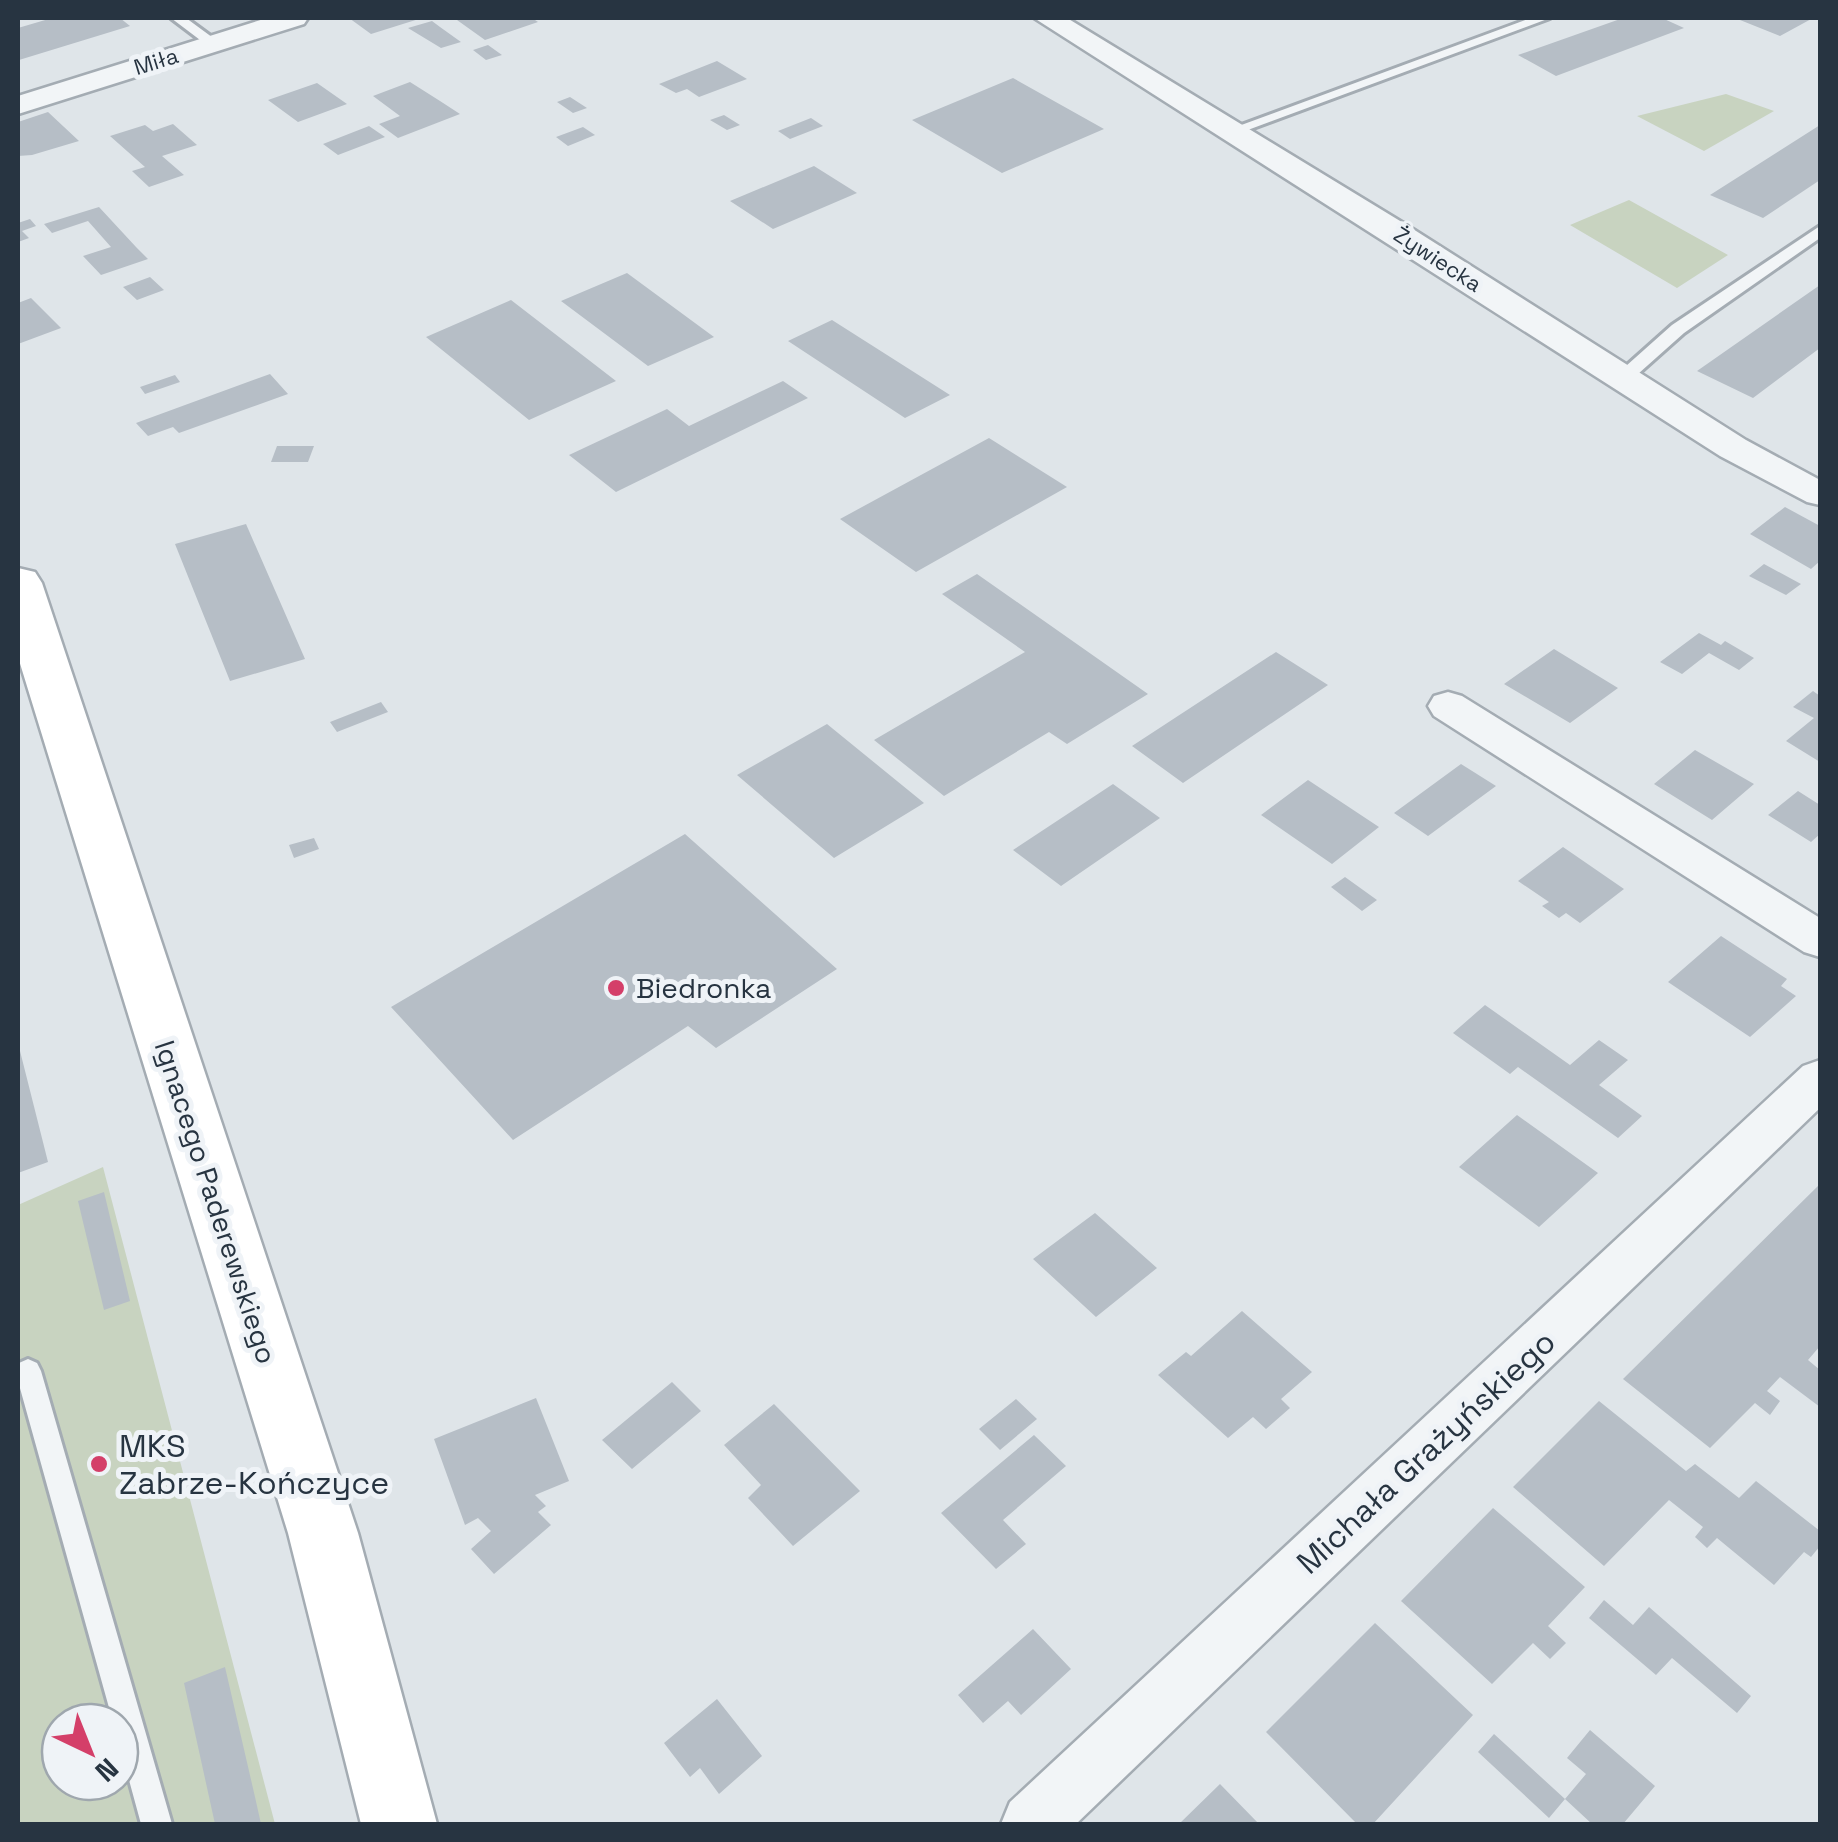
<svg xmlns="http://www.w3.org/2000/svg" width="1838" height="1842" font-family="'Space Grotesk',sans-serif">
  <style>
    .green { fill: #c8d3c0; fill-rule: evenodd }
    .building { fill: #b6bec6 }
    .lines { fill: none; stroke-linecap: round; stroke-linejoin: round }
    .lane-casing { stroke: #a4acb3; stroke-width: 6 }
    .street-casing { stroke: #a4acb3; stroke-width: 5 }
    .secondary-casing { stroke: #a4acb3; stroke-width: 5 }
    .lane { fill: #f2f5f7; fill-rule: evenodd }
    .street { fill: #f2f5f7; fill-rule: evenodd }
    .secondary { fill: #fff; fill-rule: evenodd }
    .poi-dot { fill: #d43f69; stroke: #eff3f7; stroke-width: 4 }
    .labels { text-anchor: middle; stroke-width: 10; stroke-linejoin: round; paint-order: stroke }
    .far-street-label { font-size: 22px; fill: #273441; stroke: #eff3f7 }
    .poi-label { font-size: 28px; fill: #273441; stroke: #eff3f7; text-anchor: start }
    .street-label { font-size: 28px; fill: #273441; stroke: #eff3f7 }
    .near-poi-label { font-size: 32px; fill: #273441; stroke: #eff3f7; text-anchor: start }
    .near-street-label { font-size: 32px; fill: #273441; stroke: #eff3f7 }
  </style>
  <rect width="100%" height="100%" fill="#dfe5e9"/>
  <!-- green -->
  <path class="green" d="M1726,94L1774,111L1704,151L1637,116Z
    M1629,200L1728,255L1677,288L1570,225Z
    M103,1167L275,1824H18V1205ZM60,1722H120V1782H60Z"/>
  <!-- building -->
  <path class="building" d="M52,18H120L130,26L19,60L18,28Z
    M349,18H422L371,34Z
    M464,18H532L538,22L485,40L457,20Z
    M1623,18H1662L1684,28L1556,76L1518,55Z
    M1735,18H1813L1780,36Z
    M432,21L440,27L461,42L441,48L408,28Z
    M488,45L502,55L486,60L473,50Z
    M717,61L747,79L699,97L687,89L676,93L659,84Z
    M1013,78L1104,129L1002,173L912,120Z
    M410,82L440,101L460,114L398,138L379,124L400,116L373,96Z
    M317,83L347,104L298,122L268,100Z
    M570,97L587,108L573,113L557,102Z
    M48,112L79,141L32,155L18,156V122Z
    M724,115L740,125L727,130L710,120Z
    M811,118L823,126L790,139L778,131Z
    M173,124L197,145L162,156L184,175L149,187L132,171L145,167L110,136L145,125L153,131Z
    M1820,125V180L1763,218L1710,195Z
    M369,126L385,137L338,155L323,144Z
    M583,127L595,135L568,146L556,137Z
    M814,166L857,193L773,229L730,201Z
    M99,207L136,247L148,259L101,275L83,256L111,247L88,221L52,233L44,224Z
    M30,219L36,226L22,231L29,238L18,242V223Z
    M627,273L714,337L648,366L561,301Z
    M150,277L164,290L137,300L123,287Z
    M1820,285V348L1753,398L1697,371Z
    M31,298L61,328L18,344V303Z
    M511,300L616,381L529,420L426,337Z
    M832,320L950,395L905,418L788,341Z
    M270,374L288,394L179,433L173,427L148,436L136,423Z
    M175,375L180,382L145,394L140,387Z
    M783,381L808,398L616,492L569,455L667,409L689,426Z
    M989,438L1067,487L916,572L840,519Z
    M277,446H314L308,462H271Z
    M1785,507L1820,526V561L1811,569L1750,534Z
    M246,524L305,659L230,681L175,544Z
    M1764,564L1801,584L1786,595L1749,576Z
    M977,574L1148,694L1067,744L1049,732L944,796L874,740L1025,652L942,594Z
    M1699,633L1721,645L1725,641L1754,658L1739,670L1709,653L1682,674L1660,662Z
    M1554,649L1618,688L1570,723L1504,684Z
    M1276,652L1328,685L1183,783L1132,746Z
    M1813,691L1820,696V762L1786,741L1814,718L1793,707Z
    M381,702L388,712L337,732L330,722Z
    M827,724L924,803L834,858L737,775Z
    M1695,750L1754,784L1712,820L1654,784Z
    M1461,764L1496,786L1428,836L1394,813Z
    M1308,780L1379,827L1332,864L1261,815Z
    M1113,784L1160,818L1061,886L1013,850Z
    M1798,791L1820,805V834L1811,842L1768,815Z
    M685,834L837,969L716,1048L688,1026L513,1140L391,1007Z
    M314,838L319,849L294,858L289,845Z
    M1563,847L1624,889L1580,923L1566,913L1559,918L1542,906L1549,902L1518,881Z
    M1345,877L1377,900L1362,911L1331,887Z
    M1721,936L1787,979L1781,986L1796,996L1750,1037L1668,982Z
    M1485,1005L1570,1065L1599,1040L1628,1060L1599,1085L1642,1116L1618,1138L1518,1067L1510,1074L1453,1033Z
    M19,1047L48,1162L18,1173V1048Z
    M1517,1115L1598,1173L1539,1227L1459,1167Z
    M1820,1184V1346L1808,1360L1820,1370V1407L1780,1377L1767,1391L1780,1401L1770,1415L1755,1403L1710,1448L1623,1379Z
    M104,1192L130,1301L104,1310L78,1201Z
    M1095,1213L1157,1268L1096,1317L1033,1259Z
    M1242,1311L1312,1372L1281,1399L1290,1408L1266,1429L1253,1417L1228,1438L1158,1375L1186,1352L1191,1356Z
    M672,1382L701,1411L632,1469L602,1440Z
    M536,1398L569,1481L535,1495L546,1506L538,1512L551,1525L494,1574L471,1549L491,1531L478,1518L465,1525L434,1439Z
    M1016,1399L1037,1419L1000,1450L979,1429Z
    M1599,1401L1686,1471L1695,1464L1739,1498L1756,1481L1820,1531V1546L1811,1557L1804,1552L1774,1585L1717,1538L1707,1548L1695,1537L1703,1527L1669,1500L1604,1566L1513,1487Z
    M774,1404L860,1491L793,1546L748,1498L761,1485L724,1445Z
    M1034,1435L1066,1466L1003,1520L1026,1544L996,1569L941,1513Z
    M1493,1508L1585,1587L1548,1626L1566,1643L1550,1659L1533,1643L1492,1684L1401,1601Z
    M1604,1600L1633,1625L1649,1607L1751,1696L1737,1713L1672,1658L1656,1675L1589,1618Z
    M1375,1623L1473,1715L1373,1824H1357L1266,1732Z
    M1033,1629L1071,1669L1021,1715L1008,1701L983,1723L958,1695Z
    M225,1667L255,1797L261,1824H215L184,1683Z
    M717,1699L762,1756L719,1794L700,1768L690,1777L664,1743Z
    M1590,1730L1655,1786L1623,1824H1592L1565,1799L1549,1818L1478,1752L1494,1734L1565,1799L1586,1774L1567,1758Z
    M1220,1784L1259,1824H1179Z"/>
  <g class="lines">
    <defs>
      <path id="lane" d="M171,18H186L220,43L208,46Z
        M1531,18H1550L1237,134L1225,131Z
        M1820,226V238L1684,333L1629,382H1617V374L1672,325Z
        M28,1359L37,1363L41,1371L172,1824H141L120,1747V1722H113L18,1381L19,1363Z"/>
      <path id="street" d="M267,18H308L304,24L18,114V96Z
        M1034,18H1067L1405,224L1746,440L1820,480V505L1807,502L1720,456Z
        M1448,692L1462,696L1820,918V957L1804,952L1434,716L1428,706L1434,696Z
        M1820,1060V1108L1076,1824H1001L1010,1802L1803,1066Z"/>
      <path id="secondary" d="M18,568L35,572L42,583L358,1533L437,1824H361L288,1533L18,657Z"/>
    </defs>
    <!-- lane casing -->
    <use href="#lane" class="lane-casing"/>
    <!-- street casing -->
    <use href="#street" class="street-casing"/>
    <!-- secondary casing -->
    <use href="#secondary" class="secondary-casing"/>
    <!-- lane -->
    <use href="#lane" class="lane"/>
    <!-- street -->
    <use href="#street" class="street"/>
    <!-- secondary -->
    <use href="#secondary" class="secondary"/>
  </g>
  <!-- markers -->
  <g class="poi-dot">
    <circle cx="616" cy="988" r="10"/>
    <circle cx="99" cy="1464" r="10"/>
  </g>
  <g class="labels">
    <!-- far-street labels -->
    <g class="far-street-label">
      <text transform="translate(156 61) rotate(-17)" y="8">Miła</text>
      <text transform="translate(1438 259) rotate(33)" y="8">Żywiecka</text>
    </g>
    <!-- poi labels -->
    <g class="poi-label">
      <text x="636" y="998">Biedronka</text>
    </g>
    <!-- street labels -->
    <g class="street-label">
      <text transform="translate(216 1202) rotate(72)" y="10">Ignacego Paderewskiego</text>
    </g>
    <!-- near-poi labels -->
    <g class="near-poi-label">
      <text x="119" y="1457">MKS<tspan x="119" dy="37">Zabrze-Kończyce</tspan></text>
    </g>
    <!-- near-street labels -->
    <g class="near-street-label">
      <text transform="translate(1426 1452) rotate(-43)" y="11">Michała Grażyńskiego</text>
    </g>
  </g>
  <!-- border -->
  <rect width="1838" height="1842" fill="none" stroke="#273441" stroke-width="40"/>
  <!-- north arrow -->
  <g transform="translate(90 1752) rotate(137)"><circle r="48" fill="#eff3f7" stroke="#9fa7ae" stroke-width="2.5"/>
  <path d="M0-8L18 38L0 25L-18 38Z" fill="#d43f69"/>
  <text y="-15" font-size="28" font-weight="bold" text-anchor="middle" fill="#273441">N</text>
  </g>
</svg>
